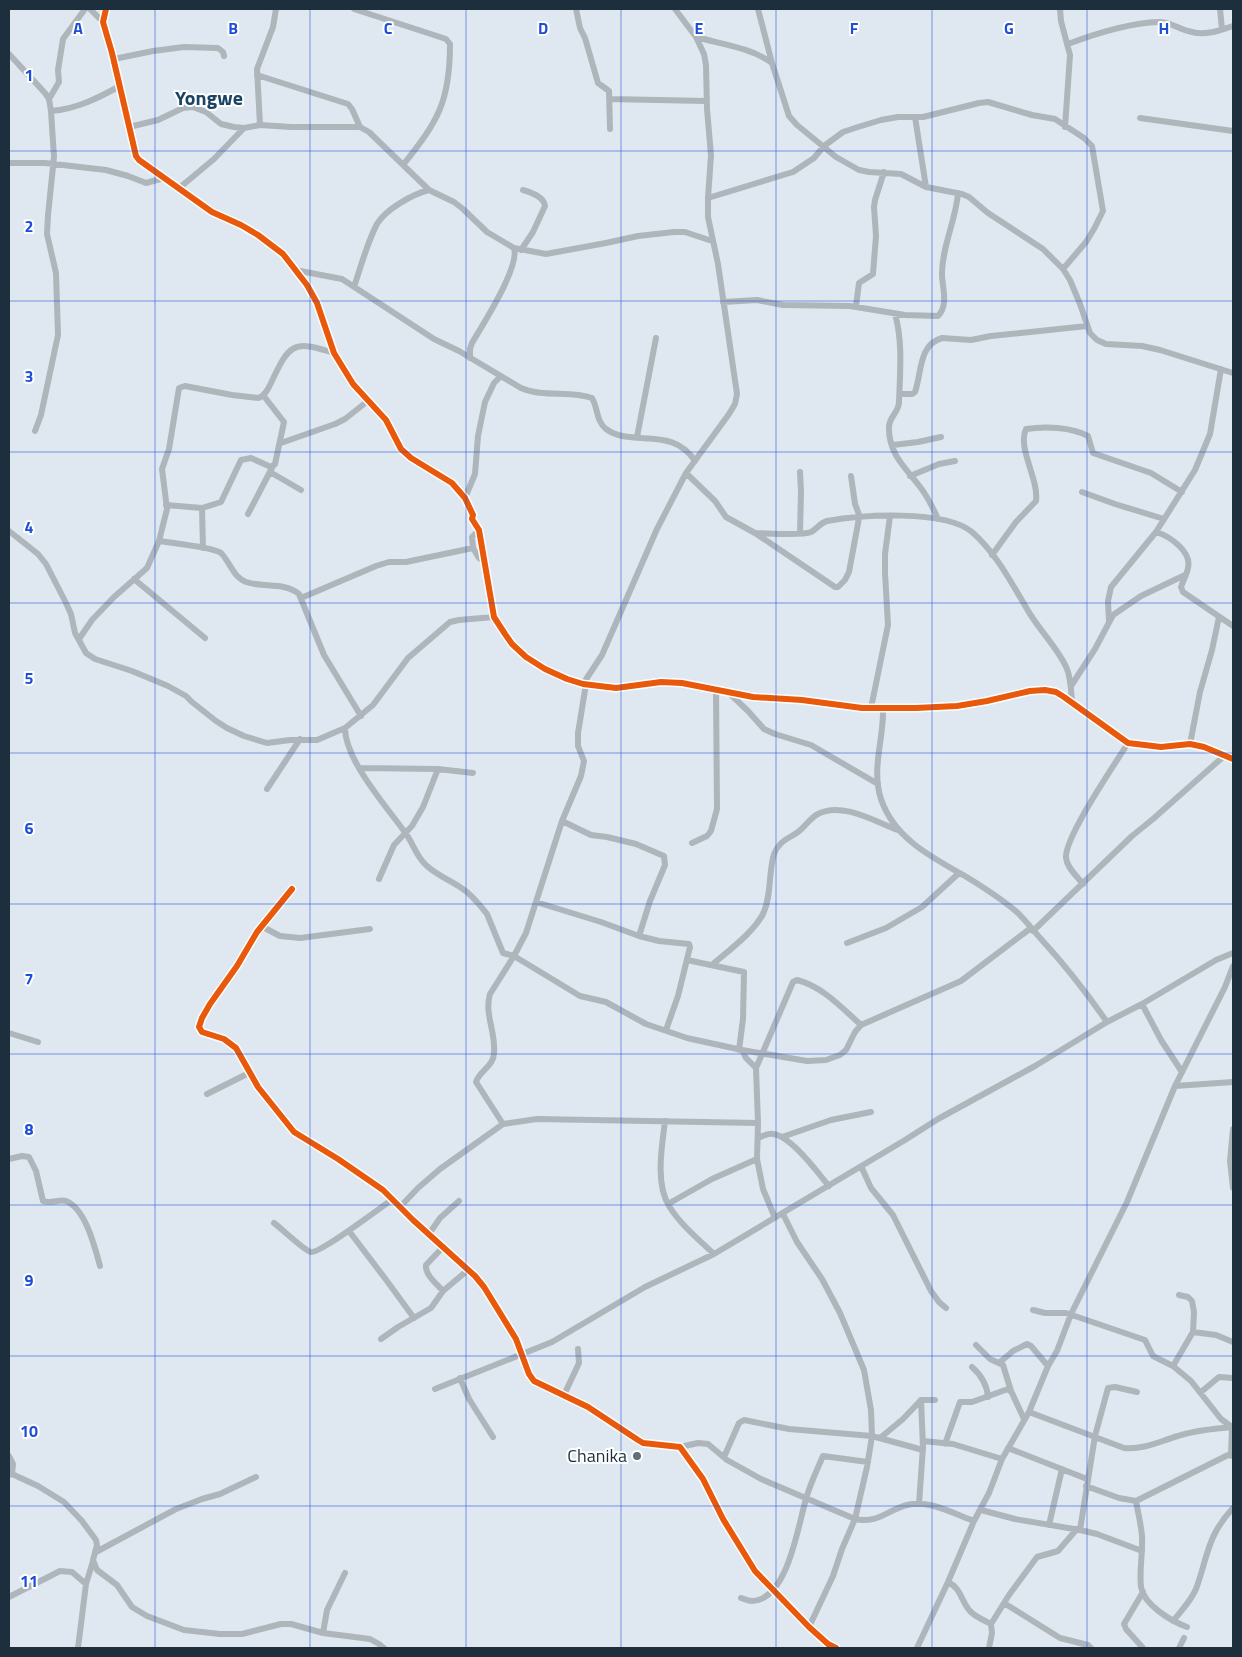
<svg xmlns="http://www.w3.org/2000/svg" width="1242" height="1657" font-family="'Titillium Web',sans-serif">
  <style>
    .lines { fill: none; stroke-linecap: round; stroke-linejoin: round }
    .minor { stroke: #aeb5bb; stroke-width: 6 }
    .cycleway-casing { stroke: #fff; stroke-width: 9 }
    .cycleway { stroke: #e8590c; stroke-width: 6 }
    .grid { fill: none; stroke: #1d4ed8; stroke-width: 1; stroke-opacity: 0.55 }
    .poi-dot { fill: #616f7c; stroke: #fff; stroke-width: 2 }
    .labels { text-anchor: middle; stroke-width: 4; stroke-linejoin: round; paint-order: stroke }
    .poi-label { font-size: 18px; fill: #1d2e3d; stroke: #fff; text-anchor: end }
    .quarter-label { font-size: 20px; font-weight: bold; fill: #1b4363; stroke: #fff }
    .grid-label { font-size: 16px; text-anchor: middle; font-weight: bold; fill: #1d4ed8; stroke: #fff; stroke-width: 4; stroke-linejoin: round; paint-order: stroke }
  </style>
  <rect width="100%" height="100%" fill="#dfe8f0"/>
  <g class="lines">
    <!-- minor -->
    <path class="minor" d="M90,9L103,22
      M106,9L103,22L112,53L136,156L139,160L212,212L241,225L258,235L283,254L307,285L317,303L334,353L353,384L386,420L401,449L411,458L452,483L465,498L473,515L472,519L479,530L494,617L505,634L512,644L526,657L545,669L567,679L583,684L616,688L661,682L682,683L753,697L802,700L862,708H916L957,706L987,701L1030,691L1045,690L1056,692L1064,697L1128,743L1161,747L1190,744L1204,747L1233,759
      M354,9L440,37L446,39L450,44C450,102 438,121 403,165
      M576,9L580,28L585,38L598,83L609,91L610,129
      M758,9L772,63
      M1060,9L1061,21L1070,55L1065,127
      M1220,9L1222,29
      M696,37C721,44 752,48 772,63L789,116L797,125L836,157L859,170L869,172L901,174L926,187L962,194L969,197L988,213L1043,249L1063,269L1070,280L1080,304L1090,333L1097,340L1106,344L1142,346L1160,350L1233,373
      M1068,44C1097,33 1128,23 1159,22C1171,22 1180,30 1192,32C1206,36 1220,30 1233,26
      M9,54L45,93L49,99L51,111L54,157L48,215L47,234L56,273L58,335L41,415L35,431
      M114,59L153,51L184,47L218,48L223,52L224,56
      M257,75L348,104L352,109L360,127
      M49,99L59,82L58,70L63,39L85,9
      M609,99L706,101
      M51,111C77,109 98,98 120,86
      M915,117L926,187
      M1140,118L1233,131
      M260,125L257,69L273,27L276,9
      M129,127L158,120L183,108L193,107L206,112L221,124L234,127L244,128
      M9,163H45L106,170L128,176L146,183L164,178
      M178,189L214,159L244,128L260,125L291,127H360L369,132L429,190L454,202L463,209L487,232L514,248C520,267 483,324 472,343L470,349V358
      M708,198L793,172L814,158L824,146L843,132L858,127L881,120L898,117H923L979,103L988,102L1032,115L1055,119L1084,138L1092,146L1103,211L1094,229L1086,242L1063,269
      M514,248L546,254L606,243L638,236L674,232H685L712,241
      M521,250L533,232L545,206C544,197 531,192 523,190
      M295,270L342,279L434,339L459,351L521,388C544,398 570,390 592,398C598,408 596,421 606,429C632,448 672,425 695,461
      M354,287C361,266 367,243 377,224C386,209 413,194 429,190
      M723,302L757,300L783,305L850,306L905,315L938,316C949,305 942,287 942,274C942,246 956,220 958,193
      M856,306L859,283L873,274L876,236L874,207L875,200L884,172
      M895,314C903,342 900,373 899,402C899,412 889,417 889,427C888,457 911,472 925,494C930,502 934,510 938,519
      M900,394H912L915,392C922,373 918,345 942,338L971,340L991,336L1087,326
      M637,437L656,338
      M281,443L335,424L345,419L369,400
      M893,445L918,442L941,437
      M270,472L301,490
      M800,472L801,492L800,533
      M686,473L715,501L726,517L755,533L835,587H838L845,580L849,572L859,518
      M851,476L855,504L860,517
      M910,476L939,464L955,461
      M1082,492L1115,504L1164,519
      M465,498L475,474L478,436L485,402L494,383L501,376
      M166,505L202,508
      M248,514L273,466
      M9,531L38,554L46,564L65,601L71,614L75,633L86,653L95,659L132,671L168,686L186,696L192,702L216,721L227,728L244,736L267,743L290,740H317L345,728L373,705L408,658L450,622L459,620L494,617
      M1156,532C1169,536 1192,551 1188,568C1187,574 1183,581 1181,587L1183,592L1233,626
      M755,533C766,533 802,536 811,532C817,529 820,523 827,521C861,515 944,509 972,532C996,553 1011,582 1027,609C1038,629 1059,649 1067,669C1071,679 1071,691 1072,702
      M159,541C172,543 213,547 221,553C230,562 233,577 246,582C263,588 285,582 299,594L324,655L361,716
      M203,548L202,508L221,502L241,460L251,458L271,467L275,464L284,422L263,395
      M473,548L472,537L479,530
      M992,555L1016,522L1036,501C1039,479 1017,448 1026,429C1045,426 1071,427 1088,436L1093,453L1151,473L1182,492
      M134,579L205,638
      M301,598L376,566L389,562H406L473,548L479,558L485,561
      M1109,621L1108,601L1111,587L1156,532L1195,470L1210,434L1221,369
      M79,639L92,620L114,597L147,568L159,541L167,509L162,469L169,449L179,388L185,386L232,395L259,398C266,394 268,389 271,383C289,345 292,339 334,353
      M583,684L602,655L657,529L686,473L729,414L735,404L737,394L718,264L708,217V198L711,155L707,109L706,65L704,54L696,37L675,9
      M1071,686L1095,649L1113,615L1141,596L1185,575
      M728,692L748,711L764,729L775,734L811,745L878,784
      M871,708L888,625L885,573V554L890,516
      M883,709C884,739 871,768 881,799C894,838 931,857 965,876C983,887 1002,899 1018,913C1026,921 1033,930 1041,939C1065,965 1086,992 1107,1022
      M345,728C345,760 386,806 404,831C413,842 416,857 427,866C437,875 449,880 460,887C470,893 480,905 487,914L503,953L514,956L580,996L606,1002L646,1024L687,1038L742,1050L807,1061L826,1060L840,1055L846,1050L855,1032L861,1025L961,981L1031,928
      M1190,744L1200,692L1212,650L1219,617
      M360,768L438,769L473,773
      M267,789L300,739
      M562,821L591,835L607,837L636,844L664,856L665,865L650,901L639,936
      M692,843L707,836L711,831L717,809L716,689
      M379,879L394,845L412,826L423,807L438,769
      M1083,884C1077,876 1067,868 1066,858C1064,838 1115,764 1128,743
      M292,889L257,932L237,966L210,1004L202,1018L199,1027L202,1032L224,1039L236,1048L258,1087L294,1132L338,1159L383,1190L413,1220L475,1276L484,1287L516,1339L529,1374L534,1381L588,1407L638,1440L643,1443L680,1447L703,1479L723,1519L755,1571L809,1627L828,1644L836,1648
      M536,902L601,922L639,936L659,941L689,944L690,947L678,996L666,1030
      M261,926L280,936L300,938L370,929
      M1033,931L1132,836L1153,819L1224,756
      M847,943L886,928L922,907L959,873
      M687,960L744,972L743,1019L739,1050
      M712,965C728,951 753,933 763,914C772,895 768,874 774,854C779,841 788,839 798,832C805,827 810,818 818,814C841,801 876,822 898,830
      M1142,1004L1161,1040L1182,1072
      M9,1033L38,1042
      M742,1050L746,1058L756,1068
      M1175,1086L1233,1082
      M207,1094L249,1073
      M665,1121C662,1146 655,1183 669,1206C680,1224 698,1239 714,1254
      M503,1124L476,1082C479,1071 494,1066 494,1053C496,1032 484,1014 490,994L514,956L526,933L562,821L581,776L584,761L578,746V733L586,684
      M1233,1129L1230,1161L1233,1188
      M782,1137L831,1120L871,1112
      M758,1138C763,1136 768,1133 773,1134C791,1136 817,1172 829,1186
      M9,1159L22,1156L29,1157L36,1171L43,1201C51,1204 59,1199 66,1201C86,1209 95,1248 100,1266
      M861,1166L871,1188L893,1215L931,1291L939,1302L946,1308
      M668,1204L712,1179L757,1159
      M400,1207L418,1188L440,1169L503,1124L537,1119L758,1123
      M783,1214L797,1242L822,1279L840,1313L864,1370L871,1410L872,1436L867,1467L855,1519L842,1549L833,1576L809,1627
      M775,1218L763,1189L757,1159L758,1123L756,1068L793,982L797,980C822,986 842,1008 861,1025
      M274,1223C281,1228 305,1251 311,1252C321,1253 381,1207 393,1199
      M349,1231L387,1281L414,1318
      M429,1234L440,1218L459,1201
      M443,1247L426,1265C425,1275 436,1283 443,1291
      M1033,1310L1045,1313H1066L1145,1340L1153,1356L1173,1366L1191,1381L1221,1419L1232,1427L1231,1455
      M1193,1332L1216,1335L1233,1342
      M381,1339L398,1327L431,1308L443,1291L468,1270
      M976,1345L990,1359L1003,1365L1011,1391
      M999,1363L1013,1351L1027,1344L1031,1346L1048,1366
      M1173,1366L1193,1332L1194,1312L1192,1301L1188,1297L1179,1295
      M972,1367C981,1375 987,1384 988,1397
      M460,1378L469,1399L493,1437
      M435,1389L552,1342L645,1287L714,1254L905,1140L938,1119L1035,1066L1107,1022L1142,1004L1216,960L1233,953
      M1201,1392L1219,1377L1233,1378
      M564,1395L579,1363L578,1349
      M1029,1412L1124,1448C1144,1450 1160,1441 1178,1436C1195,1430 1214,1429 1232,1427
      M880,1438L903,1419L921,1400H935
      M923,1441L953,1444L1002,1459
      M945,1444L960,1402H972L1008,1389L1012,1393L1024,1419
      M680,1447L698,1443L708,1444L727,1460L761,1479L855,1519C878,1524 887,1510 907,1505C929,1499 954,1514 974,1521
      M1008,1448L1087,1479
      M9,1456L13,1464L12,1474
      M724,1457L739,1423L744,1420L789,1429L872,1436L923,1450
      M9,1475L12,1474L38,1486L64,1502L82,1521L96,1540L97,1545L93,1560L97,1570L117,1585L132,1607L147,1616L184,1630L220,1634H242L281,1624H291L323,1633L370,1639L379,1644L384,1648
      M1086,1486L1119,1498L1136,1501L1228,1455L1233,1456
      M1136,1501C1138,1513 1141,1524 1142,1536C1143,1553 1139,1570 1141,1587C1144,1605 1171,1621 1187,1627
      M919,1504L923,1447L921,1400
      M981,1510L1015,1519L1080,1530L1097,1534L1142,1551
      M1049,1525L1062,1469
      M1080,1530L1095,1436L1108,1388L1115,1387L1137,1392
      M96,1552L176,1509L202,1499L220,1494L256,1477
      M948,1582C961,1588 961,1601 970,1611C975,1617 984,1620 991,1624L992,1633L989,1648
      M1143,1592L1124,1624L1126,1629L1143,1648
      M9,1597L60,1571L72,1572L86,1584
      M741,1598C744,1599 749,1601 752,1601C788,1600 798,1525 806,1499C810,1484 817,1470 823,1456L868,1462
      M1004,1603L1060,1638L1088,1645L1091,1648
      M1173,1621C1181,1611 1191,1601 1196,1589C1208,1556 1207,1536 1233,1508
      M991,1624L1009,1595L1037,1557L1058,1551L1077,1529
      M323,1633L327,1610L345,1573
      M78,1648L86,1584L93,1561
      M917,1648L948,1582L974,1521L989,1493L1002,1459L1029,1412L1048,1366L1057,1351L1071,1314L1127,1202L1175,1086L1225,987L1233,966
      M1179,1648L1184,1638"/>
    <defs>
      <path id="cycleway" d="M106,9L103,22L112,53L136,156L139,160L212,212L241,225L258,235L283,254L307,285L317,303L334,353L353,384L386,420L401,449L411,458L452,483L465,498L473,515L472,519L479,530L494,617L505,634L512,644L526,657L545,669L567,679L583,684L616,688L661,682L682,683L753,697L802,700L862,708H916L957,706L987,701L1030,691L1045,690L1056,692L1064,697L1128,743L1161,747L1190,744L1204,747L1233,759
        M292,889L257,932L237,966L210,1004L202,1018L199,1027L202,1032L224,1039L236,1048L258,1087L294,1132L338,1159L383,1190L413,1220L475,1276L484,1287L516,1339L529,1374L534,1381L588,1407L638,1440L643,1443L680,1447L703,1479L723,1519L755,1571L809,1627L828,1644L836,1648"/>
    </defs>
    <!-- cycleway casing -->
    <use href="#cycleway" class="cycleway-casing"/>
    <!-- cycleway -->
    <use href="#cycleway" class="cycleway"/>
  </g>
  <!-- grid -->
  <path class="grid" d="M155,9V1648M310,9V1648M466,9V1648M621,9V1648M776,9V1648M932,9V1648M1087,9V1648M9,151H1233M9,301H1233M9,452H1233M9,603H1233M9,753H1233M9,904H1233M9,1054H1233M9,1205H1233M9,1356H1233M9,1506H1233"/>
  <!-- markers -->
  <circle class="poi-dot" cx="637" cy="1456" r="5"/>
  <g class="labels">
    <!-- poi labels -->
    <g class="poi-label">
      <text x="627" y="1462">Chanika</text>
    </g>
    <!-- quarter labels -->
    <g class="quarter-label">
      <text x="209" y="105">Yongwe</text>
    </g>
  </g>
  <g class="grid-label">
    <text x="78" y="34">A</text>
    <text x="233" y="34">B</text>
    <text x="388" y="34">C</text>
    <text x="543" y="34">D</text>
    <text x="699" y="34">E</text>
    <text x="854" y="34">F</text>
    <text x="1009" y="34">G</text>
    <text x="1164" y="34">H</text>
    <text x="29" y="81">1</text>
    <text x="29" y="232">2</text>
    <text x="29" y="382">3</text>
    <text x="29" y="533">4</text>
    <text x="29" y="684">5</text>
    <text x="29" y="834">6</text>
    <text x="29" y="985">7</text>
    <text x="29" y="1135">8</text>
    <text x="29" y="1286">9</text>
    <text x="29" y="1437">10</text>
    <text x="29" y="1587">11</text>
  </g>
  <!-- border -->
  <rect width="1242" height="1657" fill="none" stroke="#1d2e3d" stroke-width="20"/>
</svg>
